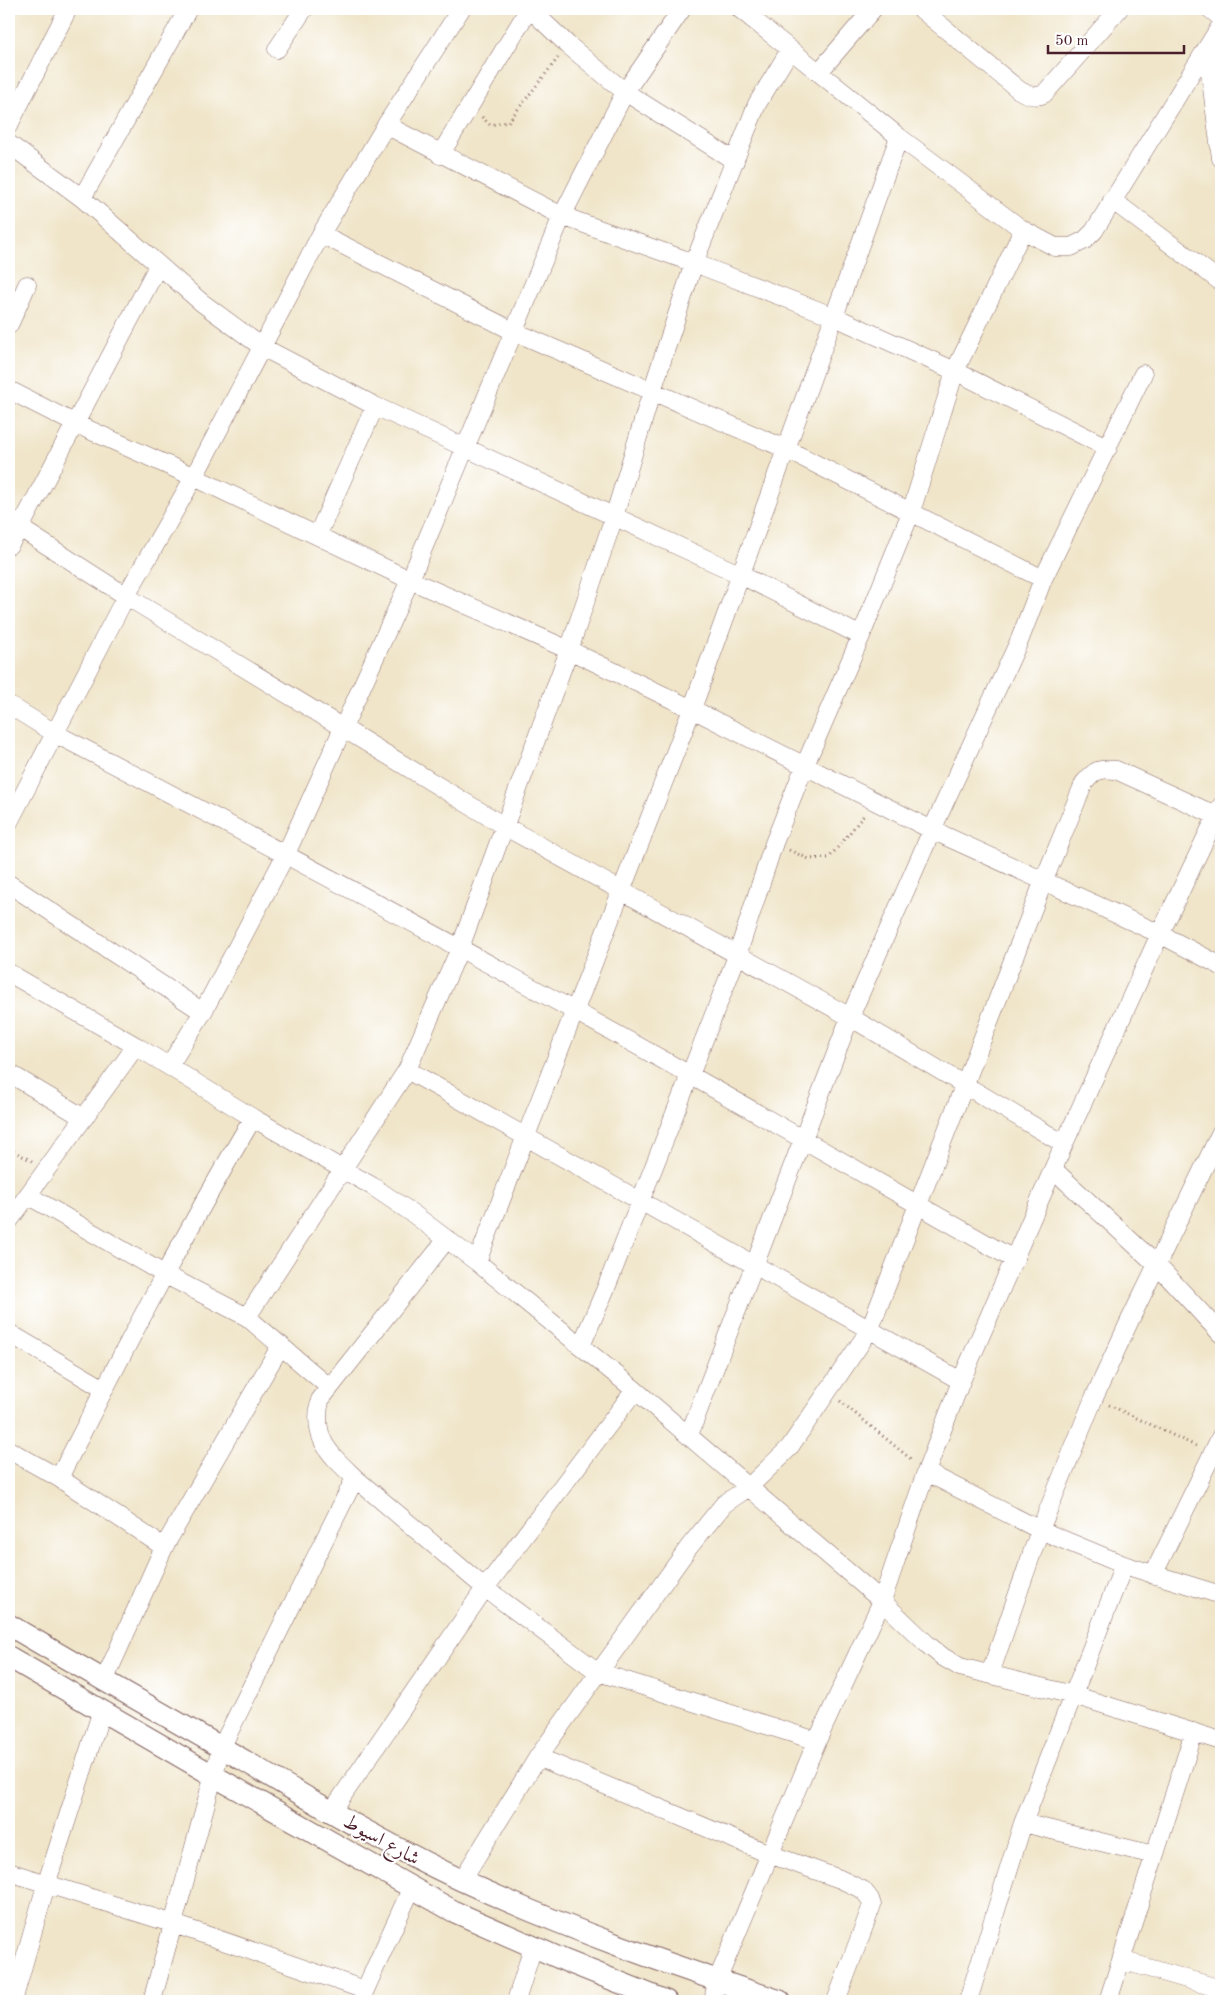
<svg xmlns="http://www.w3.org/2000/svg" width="1230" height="2010" font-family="'Old Standard TT',Amiri,serif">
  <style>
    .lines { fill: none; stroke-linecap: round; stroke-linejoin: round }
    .minor-casing { stroke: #846462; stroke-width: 19 }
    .tertiary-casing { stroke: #846462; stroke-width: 23 }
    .path { stroke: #846462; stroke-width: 3; stroke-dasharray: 1 4; stroke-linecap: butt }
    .minor { stroke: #fff; stroke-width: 18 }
    .tertiary { stroke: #fff; stroke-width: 21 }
    .labels { text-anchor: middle; stroke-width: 4; stroke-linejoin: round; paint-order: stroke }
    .street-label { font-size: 20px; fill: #4a1f2b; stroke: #fff }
  </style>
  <rect width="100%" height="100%" fill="#fff"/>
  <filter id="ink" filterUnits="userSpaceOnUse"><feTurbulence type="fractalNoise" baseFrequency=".02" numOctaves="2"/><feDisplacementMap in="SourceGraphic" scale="10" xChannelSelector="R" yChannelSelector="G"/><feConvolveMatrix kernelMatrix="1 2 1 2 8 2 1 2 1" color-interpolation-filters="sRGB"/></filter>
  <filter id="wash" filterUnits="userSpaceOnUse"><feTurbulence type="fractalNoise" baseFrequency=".0096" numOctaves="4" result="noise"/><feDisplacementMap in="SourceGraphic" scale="20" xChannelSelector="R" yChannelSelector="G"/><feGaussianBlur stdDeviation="1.12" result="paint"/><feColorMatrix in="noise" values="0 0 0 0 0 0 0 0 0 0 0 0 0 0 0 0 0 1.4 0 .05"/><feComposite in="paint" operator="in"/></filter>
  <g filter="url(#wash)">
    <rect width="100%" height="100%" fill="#f0e5c9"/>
  </g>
  <g filter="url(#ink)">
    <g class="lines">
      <defs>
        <path id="minor" d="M461,9L386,125L321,234L513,331L786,449L1043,579
          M530,9L568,45L625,92L735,161
          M740,9L899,137L1023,230L1055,247H1071L1085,240L1094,231L1221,25
          M921,9L1019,90C1027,95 1035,98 1044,94L1119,9
          M1210,9L1221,18
          M277,49L304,9
          M1207,49L1221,158
          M819,72L873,9
          M9,125L68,9
          M386,125L562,216L694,263L835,317L955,371L1108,448
          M9,144L82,198L201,302L262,347L375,406L741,575L861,636
          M440,155L529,9
          M82,198L188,9
          M1112,200L1221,282
          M9,325L27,285
          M9,390L74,423L194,477L410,580L569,650L692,709L932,830L1160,934L1221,966
          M9,518L20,528L126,596L504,826L850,1017L1064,1144
          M318,534L375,406
          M9,545L20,528L158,266
          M9,705L56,734C269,845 481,958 690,1075C798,1137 906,1199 1015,1260
          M9,822L126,596L194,477L321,234
          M9,884L203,1012L286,854L410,580L562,216L625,92L682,9
          M9,973L136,1046L253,1118L372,1186L412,1213L477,1262L635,1390L882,1601L926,1472L961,1381L1064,1144L1160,934L1221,806
          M169,1066L203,1012
          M407,1070L961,1381
          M9,1073L84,1118
          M1054,1170L1157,1265L1221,1334
          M29,1196L164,1274L247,1317L329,1387
          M9,1221L136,1046
          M477,1262L692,709L899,137
          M247,1317L407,1070L460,948L569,650L614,517L652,391L694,263L757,104L790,50
          M9,1333L104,1389
          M581,1346L606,1288L737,956L774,843L805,765L861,636L911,512L955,371L1023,230
          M689,1435L850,1017L932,830L1020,639L1043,579L1143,374
          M9,1450L59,1478L164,1547
          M926,1472L1040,1530L1124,1565L1221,1595
          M59,1478C121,1356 183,1235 253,1118
          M355,1478L485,1588L598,1672L817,1741
          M1153,1575L1221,1436
          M990,1674L1040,1530L1094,1398L1130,1320L1221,1132
          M104,1681L164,1547L281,1345
          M538,1757L769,1854L840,1879L863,1890L870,1899L872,1905L836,2001
          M332,1811L485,1588L635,1390
          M1023,1823L1154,1855
          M9,1872L174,1924L365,1990
          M462,1880L538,1757L689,1547L724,1504L749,1487L789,1448L869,1331L1044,880L1084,783C1095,770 1099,768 1116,770L1217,816
          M1121,1960L1221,1989
          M13,2001L46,1885L102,1710
          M152,2001L221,1748L355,1478C329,1453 312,1440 320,1400L447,1239
          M360,2001L412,1887
          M516,2001L533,1947
          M713,2001L717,1981L817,1741L882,1601L928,1645L943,1657L960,1667L1073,1695L1221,1741
          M968,2001L1023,1823L1124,1565
          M1108,2001L1194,1732"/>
        <path id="tertiary" d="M9,1625C87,1671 166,1716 245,1761C315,1803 387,1845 461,1880C564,1928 672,1966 780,2001
          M9,1657L214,1776L455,1912L566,1961L666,2001"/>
      </defs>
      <!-- minor casing -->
      <use href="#minor" class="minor-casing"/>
      <!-- tertiary casing -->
      <use href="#tertiary" class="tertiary-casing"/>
      <!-- path -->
      <path class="path" d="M482,117L490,125L508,122L558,58
        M789,850L809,859L829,858L865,814
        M9,1149L32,1161
        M840,1401L912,1460
        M1109,1405L1198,1447"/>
      <!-- minor -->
      <use href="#minor" class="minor"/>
      <!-- tertiary -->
      <use href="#tertiary" class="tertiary"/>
    </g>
  </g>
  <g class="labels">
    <!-- street labels -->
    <g class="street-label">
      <text transform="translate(382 1839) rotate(29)" y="7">شارع اسيوط</text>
    </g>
  </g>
  <!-- margin -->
  <rect width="1230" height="2010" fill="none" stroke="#fff" stroke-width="30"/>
  <!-- scale -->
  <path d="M1048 45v8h136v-8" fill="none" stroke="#4a1f2b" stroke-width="2.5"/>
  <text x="1055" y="45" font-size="15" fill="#4a1f2b" stroke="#ffffff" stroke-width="4" paint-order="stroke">50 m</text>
</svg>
